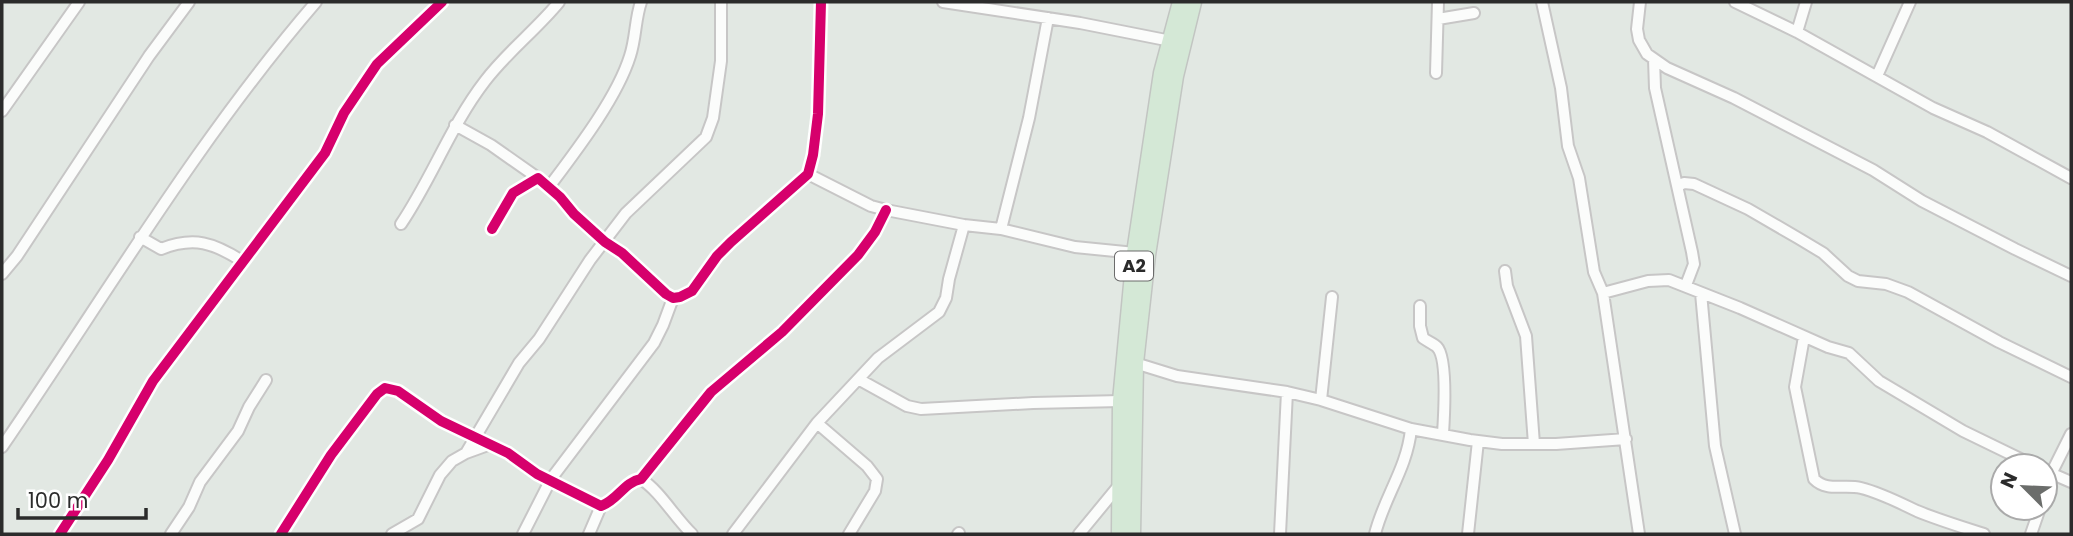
<svg xmlns="http://www.w3.org/2000/svg" width="2073" height="536" font-family="Poppins,sans-serif">
  <style>
    .lines { fill: none; stroke-linecap: round; stroke-linejoin: round }
    .minor-casing { stroke: #c7c6c6; stroke-width: 14 }
    .highway-casing { stroke: #c2c5c2; stroke-width: 19 }
    .minor { stroke: #fbfcfb; stroke-width: 10 }
    .highway { stroke: #d4e8d6; stroke-width: 16 }
    .cycleway-casing { stroke: #fff; stroke-width: 15 }
    .cycleway { stroke: #d6006c; stroke-width: 10 }
    .labels { text-anchor: middle; stroke-width: 5; stroke-linejoin: round; paint-order: stroke }
    .shield { fill: #fff; stroke: #6b6b6b; stroke-width: 2 }
    .shield-label { font-size: 18px; font-weight: bold; fill: #2b2b2b }
  </style>
  <rect width="100%" height="100%" fill="#e2e8e3"/>
  <g class="lines">
    <defs>
      <path id="minor" d="M943,2L1080,23L1171,41
        M1542,2L1561,88L1568,146L1579,178L1594,272L1603,293L1639,534
        M1640,2L1637,29L1639,40L1647,54L1667,68L1734,98L1873,170L1922,201L2015,249L2071,276
        M1735,2L1797,32L1933,108L1987,132L2071,178
        M1438,19L1474,13
        M1797,32L1806,2
        M1654,59L1655,88L1692,252L1694,264L1686,285
        M1436,73L1438,2
        M1877,76L1910,2
        M2,111L79,2
        M455,125L491,145L538,178
        M808,174L871,206L886,210L964,225L1001,229L1075,247L1135,253
        M1678,186L1684,183L1694,184L1748,209L1798,238L1823,253L1848,276L1858,281L1886,284L1908,292L1999,342L2071,377
        M549,187C576,151 617,98 630,56C636,38 635,19 641,2
        M401,224C432,178 451,125 485,81C507,52 536,30 559,2
        M492,229L513,193L538,178L560,197L574,214L605,242L622,253L666,294L673,298L680,297L692,291L717,256L731,242L808,174L813,155L818,114L821,2
        M1001,229L1029,118L1048,18
        M140,237L161,249C194,236 214,243 242,261
        M1505,271L1507,286L1526,336L1534,444
        M2,274L17,256L149,56L189,2
        M1603,293L1648,281L1669,280L1740,308L1828,347L1849,353L1879,381L1963,431L2035,466
        M1701,293L1715,446L1735,534
        M1420,306V326L1423,338C1427,341 1434,344 1437,347C1448,358 1444,418 1443,434
        M1804,337L1795,387L1814,479C1827,492 1844,484 1861,488C1881,493 1898,502 1917,511C1939,520 1962,527 1984,534
        M1135,363L1177,376L1287,392L1321,400L1411,429L1470,440L1502,444H1556L1626,439
        M860,380L907,406L921,409L1033,403L1121,401
        M1321,400L1332,297
        M817,423L867,466L877,479L875,491L849,534
        M2,447C105,297 197,140 316,2
        M466,453L519,363L539,339L590,260L626,213L706,137L713,118L721,61V2
        M2048,472L2071,482
        M641,479C660,491 675,518 692,534
        M2045,493L2051,474L2071,434
        M60,534L108,460L153,381L325,153L344,113L377,64L442,2
        M171,534L189,507L200,482L238,431L249,407L266,380
        M281,534L331,455L377,394L385,388L398,391L441,421L508,453L537,474L601,506C618,500 624,482 641,479L711,392L782,332L858,255L875,232L886,210
        M392,534L418,519L440,475L452,461L466,453L488,445
        M523,534L551,479L654,343L663,325L673,298
        M589,534L601,506
        M733,534L817,423L878,358L939,312L946,298L949,279L964,225
        M958,534L959,533
        M1079,534L1121,483
        M1280,534L1287,392
        M1375,534C1384,497 1407,469 1411,429
        M1468,534L1478,441
        M2031,534L2040,508"/>
      <path id="highway" d="M1120,534L1121,401L1135,253L1162,73L1181,2
        M1132,534L1135,363L1147,255L1175,76L1193,2"/>
    </defs>
    <!-- minor casing -->
    <use href="#minor" class="minor-casing"/>
    <!-- highway casing -->
    <use href="#highway" class="highway-casing"/>
    <!-- minor -->
    <use href="#minor" class="minor"/>
    <!-- highway -->
    <use href="#highway" class="highway"/>
    <defs>
      <path id="cycleway" d="M492,229L513,193L538,178L560,197L574,214L605,242L622,253L666,294L673,298L680,297L692,291L717,256L731,242L808,174L813,155L818,114L821,2
        M60,534L108,460L153,381L325,153L344,113L377,64L442,2
        M281,534L331,455L377,394L385,388L398,391L441,421L508,453L537,474L601,506C618,500 624,482 641,479L711,392L782,332L858,255L875,232L886,210"/>
    </defs>
    <!-- cycleway casing -->
    <use href="#cycleway" class="cycleway-casing"/>
    <!-- cycleway -->
    <use href="#cycleway" class="cycleway"/>
  </g>
  <g class="labels">
    <!-- shield labels -->
    <rect class="shield" x="1115" y="251.5" width="38" height="29" rx="5"/>
    <g class="shield-label">
      <text x="1134" y="272">A2</text>
    </g>
  </g>
  <!-- border -->
  <rect width="2073" height="536" fill="none" stroke="#2b2b2b" stroke-width="7"/>
  <!-- north arrow -->
  <g transform="translate(2024 487) rotate(294)"><circle r="33" fill="#ffffff" stroke="#aaaaaa" stroke-width="2"/>
  <path d="M0-5L12 26L0 18L-12 26Z" fill="#6b6d6b"/>
  <text y="-10" font-size="19" font-weight="bold" text-anchor="middle" fill="#2b2b2b">N</text>
  </g>
  <!-- scale -->
  <path d="M18 508v10h128v-10" fill="none" stroke="#2b2b2b" stroke-width="3.5"/>
  <text x="28" y="508" font-size="21" fill="#2b2b2b" stroke="#ffffff" stroke-width="5" paint-order="stroke">100 m</text>
</svg>
